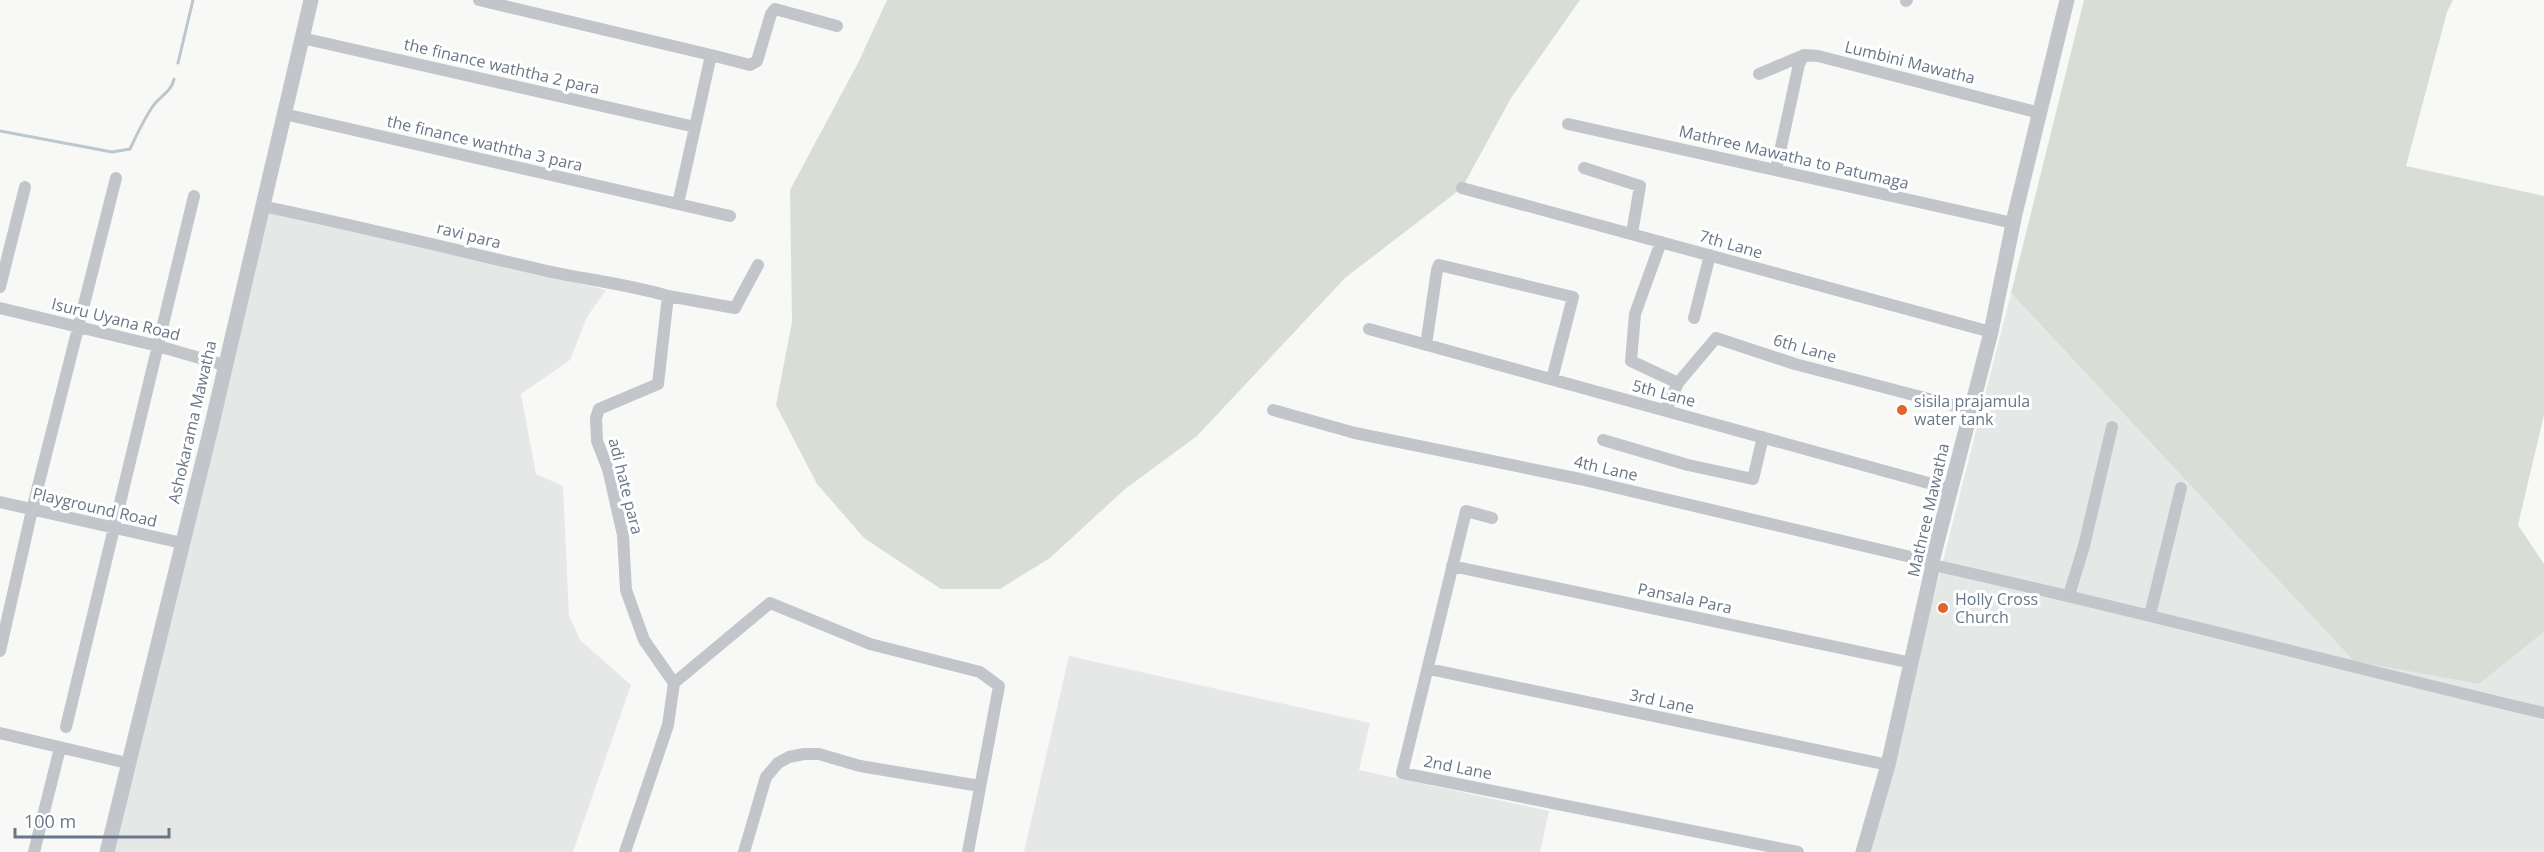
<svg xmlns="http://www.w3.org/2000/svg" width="2544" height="852" font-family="'Open Sans',sans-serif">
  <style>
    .built { fill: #e6e8e7 }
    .green { fill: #d8ded5 }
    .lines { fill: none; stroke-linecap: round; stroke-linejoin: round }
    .stream { stroke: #bcc6cc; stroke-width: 3 }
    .minor { stroke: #c2c5ca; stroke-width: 12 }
    .tertiary { stroke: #c2c5ca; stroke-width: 15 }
    .poi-dot { fill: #e1632e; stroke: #fff; stroke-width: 2 }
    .labels { text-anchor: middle; stroke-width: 6; stroke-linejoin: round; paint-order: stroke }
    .street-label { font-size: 16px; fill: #687787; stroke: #fff }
    .poi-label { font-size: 16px; fill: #687787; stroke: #fff; text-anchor: start }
  </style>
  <rect width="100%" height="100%" fill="#f8f9f6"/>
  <!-- built -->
  <path class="built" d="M268,207L606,290L587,317L570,360L521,394L536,474L563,486L569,615L580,640L631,685L573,852H113Z
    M2011,293L2225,523L2479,684L2544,632V852H1869Z
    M1069,656L1370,723L1359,770L1549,811L1540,852H1024Z"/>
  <!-- green -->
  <path class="green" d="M887,0H1580L1511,98L1462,188L1345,278L1197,436L1125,489L1050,558L1000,589H941L864,538L817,484L776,405L792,322L790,190L858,63Z
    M2084,0H2453L2447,12L2406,166L2544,196V415L2518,525L2544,564V632L2479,684L2354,661L2011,293Z"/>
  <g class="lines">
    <!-- stream -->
    <path class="stream" d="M178,63L193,0
      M0,131L112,152L130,149C137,134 144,119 153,106C160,96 172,91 174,79"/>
    <!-- minor -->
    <path class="minor" d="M479,0L711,55
      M1906,1L1907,0
      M302,38L695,127
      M1759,74L1804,55
      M284,114L678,204
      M1568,124L2013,223
      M1584,168L1640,186L1632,233
      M1776,170L1799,64L1804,55L1818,56L2040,113
      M1462,188L1991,332
      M262,206C358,226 452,249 547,271C588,280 628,284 668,296
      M730,216L678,204L711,55L750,65L757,61L771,14L775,9L837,26
      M1661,242L1635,314L1631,361L1678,383
      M0,287L25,187
      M0,308L158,346L224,365
      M1694,318L1710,255
      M1369,329L1950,489
      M1426,345L1437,270L1439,265L1573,297L1552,379
      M1273,410L1355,433L1580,479L1932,562
      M1666,410L1678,383L1716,338L1795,364L1971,410
      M1603,440L1688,465L1753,479L1763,437
      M0,502L182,543
      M1492,518L1466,511L1402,773L1798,852
      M1933,565C2138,610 2340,665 2544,713
      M1452,566L1912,663
      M2069,595L2084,546L2112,427
      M2150,615L2181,488
      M0,651L32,510L116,178
      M1429,669L1888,765
      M674,683L644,640L626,590L623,535L608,469L597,441L596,418L599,409L658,384L668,296L735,308L758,265
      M674,683L770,603L870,644L980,672L999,686L968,852
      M66,727L194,196
      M0,733L127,763
      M34,852L60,748
      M625,852L668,725L674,683
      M744,852L766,777L778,763L789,757L804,754H819L860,766L980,786"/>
    <!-- tertiary -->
    <path class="tertiary" d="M107,852L211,428L311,0
      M1863,852L1888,765L1933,565L1932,562L1991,332L2015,214L2067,0"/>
  </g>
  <!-- markers -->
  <g class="poi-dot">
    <circle cx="1902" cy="410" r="6"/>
    <circle cx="1943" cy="608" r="6"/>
  </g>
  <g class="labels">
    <!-- street labels -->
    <g class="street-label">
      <text transform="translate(1910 62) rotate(14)" y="6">Lumbini Mawatha</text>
      <text transform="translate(502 66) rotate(13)" y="6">the finance waththa 2 para</text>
      <text transform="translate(485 143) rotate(13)" y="6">the finance waththa 3 para</text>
      <text transform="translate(1794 157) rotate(13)" y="6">Mathree Mawatha to Patumaga</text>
      <text transform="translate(469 235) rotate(14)" y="6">ravi para</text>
      <text transform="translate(1731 244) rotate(16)" y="6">7th Lane</text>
      <text transform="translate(116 319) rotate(14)" y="6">Isuru Uyana Road</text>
      <text transform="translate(1805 348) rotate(16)" y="6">6th Lane</text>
      <text transform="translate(1664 393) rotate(15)" y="6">5th Lane</text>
      <text transform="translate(192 422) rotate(-77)" y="6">Ashokarama Mawatha</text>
      <text transform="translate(1606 468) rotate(13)" y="6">4th Lane</text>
      <text transform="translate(626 486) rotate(76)" y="6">adi hate para</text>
      <text transform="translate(95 507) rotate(13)" y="6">Playground Road</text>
      <text transform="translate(1928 510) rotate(-77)" y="6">Mathree Mawatha</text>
      <text transform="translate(1685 598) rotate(12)" y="6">Pansala Para</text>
      <text transform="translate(1662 701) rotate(12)" y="6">3rd Lane</text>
      <text transform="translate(1458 767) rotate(11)" y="6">2nd Lane</text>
    </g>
    <!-- poi labels -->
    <g class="poi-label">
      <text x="1914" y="407">sisila prajamula<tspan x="1914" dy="18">water tank</tspan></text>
      <text x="1955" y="605">Holly Cross<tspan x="1955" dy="18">Church</tspan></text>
    </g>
  </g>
  <!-- scale -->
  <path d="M15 828v9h154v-9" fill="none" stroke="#687787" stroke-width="3"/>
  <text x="24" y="828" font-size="18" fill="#687787" stroke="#ffffff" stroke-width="4.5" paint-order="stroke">100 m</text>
</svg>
